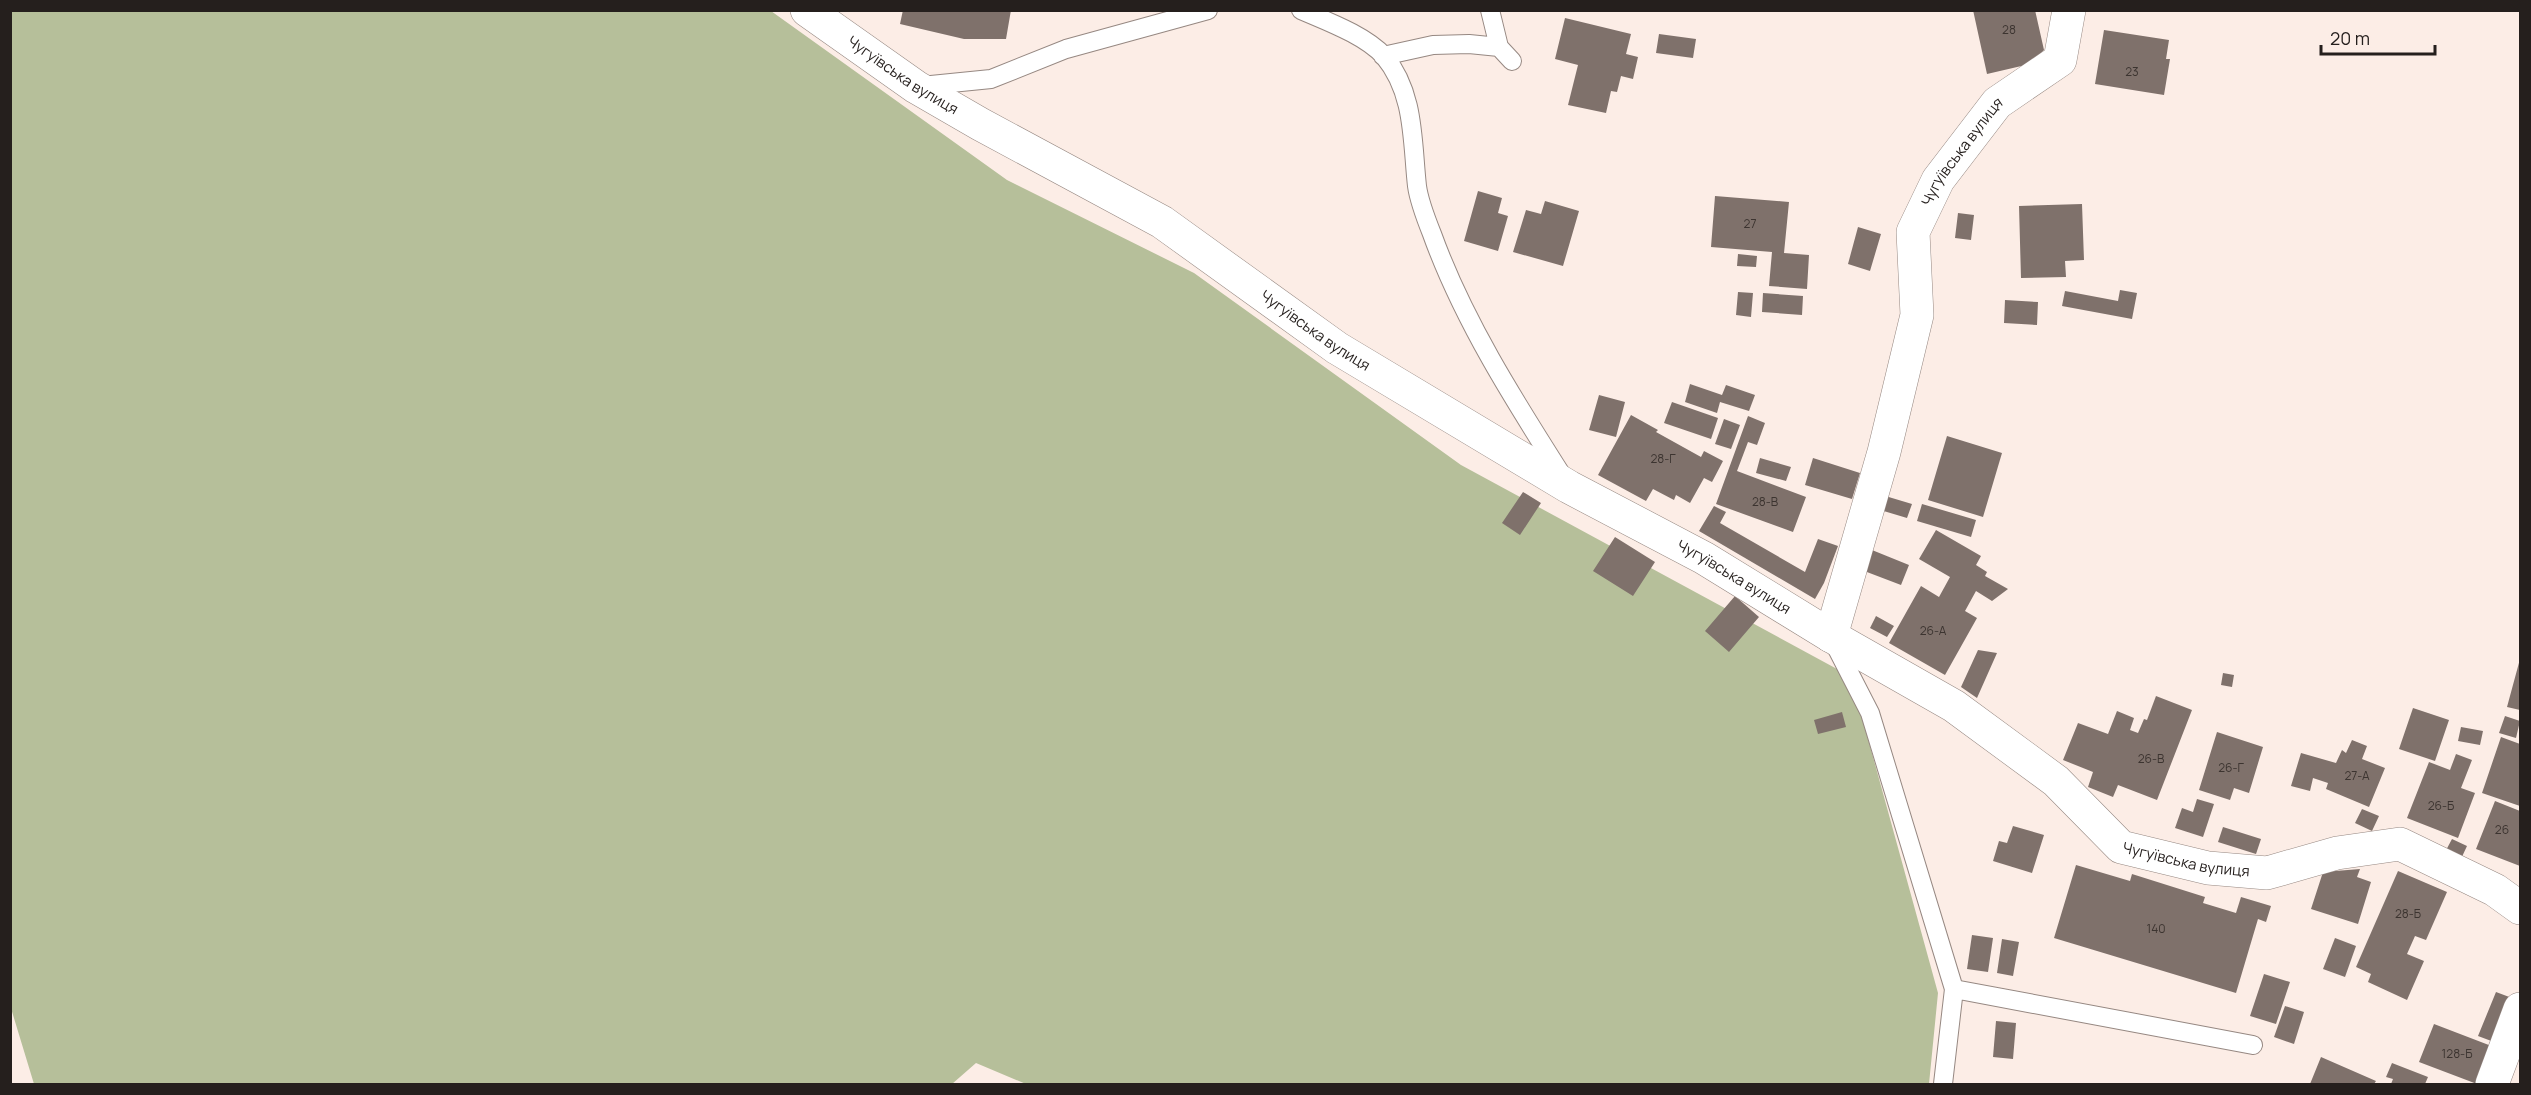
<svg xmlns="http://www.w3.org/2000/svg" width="2531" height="1095" font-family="Manrope,sans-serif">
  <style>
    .forest { fill: #b6bf9a }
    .building { fill: #7f716b }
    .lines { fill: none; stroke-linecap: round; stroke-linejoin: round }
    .lane-casing { stroke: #968882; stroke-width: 20 }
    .street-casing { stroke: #968882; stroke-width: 34 }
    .lane { stroke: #fff; stroke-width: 18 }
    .street { stroke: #fff; stroke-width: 33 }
    .labels { text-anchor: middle; stroke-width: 6; stroke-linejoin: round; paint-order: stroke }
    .number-label { font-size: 12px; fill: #3c3430 }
    .street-label { font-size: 15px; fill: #251f1d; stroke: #fcede6 }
  </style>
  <rect width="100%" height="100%" fill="#fcede6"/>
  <!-- forest -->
  <path class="forest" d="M10,11H771L1007,180L1194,273L1461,465L1837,669L1862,717L1938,993L1929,1084H1026L976,1063L952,1084H34L10,1005Z"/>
  <!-- building -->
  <path class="building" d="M903,10H1011L1006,39H964L900,24Z
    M1973,10H2035L2044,50L2030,64L1987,74Z
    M1565,18L1631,34L1626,54L1638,57L1633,79L1621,76L1617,92L1611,91L1606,113L1568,105L1578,65L1555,59Z
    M2104,30L2169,40L2166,59H2170L2164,95L2095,84Z
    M1659,34L1696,39L1693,58L1656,53Z
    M1478,191L1502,198L1498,213L1508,216L1498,251L1464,241Z
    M1715,196L1789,202L1784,253L1809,255L1807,289L1769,286L1772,252L1711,247Z
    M1545,201L1579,211L1563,266L1513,252L1526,210L1541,214Z
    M2082,204L2084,260L2065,261L2066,277L2021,278L2019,206Z
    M1958,213L1974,215L1971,240L1955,238Z
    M1858,227L1881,234L1870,271L1848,264Z
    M1738,254L1757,256L1756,267L1737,266Z
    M2120,290L2137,293L2132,319L2062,306L2065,291L2118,301Z
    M1738,292L1753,293L1751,317L1736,315Z
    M1763,293L1803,296L1802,315L1762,312Z
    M2005,300L2038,302L2037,325L2004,323Z
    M1690,384L1722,395L1726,385L1755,395L1749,411L1720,402L1717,413L1685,402Z
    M1599,395L1625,402L1616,437L1589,430Z
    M1672,402L1718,418L1711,439L1664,423Z
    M1631,415L1658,430L1656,432L1701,457L1704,451L1723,461L1712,482L1704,478L1690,503L1676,495L1674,500L1653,489L1646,501L1598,475Z
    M1748,416L1765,423L1757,445L1748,442L1737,471L1806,497L1793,532L1716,504Z
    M1724,419L1740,425L1731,449L1715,444Z
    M1947,436L2002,453L1983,517L1928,500Z
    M1760,458L1791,467L1786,481L1756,473Z
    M1813,458L1860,473L1852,499L1805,485Z
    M1523,492L1541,503L1520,535L1502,523Z
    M1882,495L1912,504L1907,518L1877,509Z
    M1922,504L1976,520L1971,537L1917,521Z
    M1714,506L1726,512L1720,523L1805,572L1818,539L1838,546L1824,583L1815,599L1699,531Z
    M1936,530L1981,556L1976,565L1987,572L1985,576L2008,589L1992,601L1976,591L1965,611L1977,618L1945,675L1889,643L1921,586L1939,597L1950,577L1919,559Z
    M1615,537L1655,562L1633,596L1593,571Z
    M1867,548L1909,565L1901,585L1859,569Z
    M1735,596L1759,617L1729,652L1705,631Z
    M1876,616L1894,626L1887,637L1870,628Z
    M1978,650L1997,653L1977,698L1961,687Z
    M2520,659V710L2507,707Z
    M2223,673L2234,675L2232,687L2221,685Z
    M2156,696L2192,710L2157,800L2118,785L2113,797L2088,787L2093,772L2063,760L2078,723L2108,734L2117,711L2134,718L2130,730L2138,733L2144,719L2147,720Z
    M2413,708L2449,720L2435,761L2399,749Z
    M1842,712L1846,727L1818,734L1814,720Z
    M2505,716L2520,721L2516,738L2499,733Z
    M2461,727L2483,731L2480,745L2458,741Z
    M2217,732L2263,747L2249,793L2234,788L2230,800L2199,790Z
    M2501,737L2520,744V806L2482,793Z
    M2352,740L2367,746L2362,759L2385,768L2369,807L2326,789L2328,783L2313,778L2310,791L2291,786L2301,753L2336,763L2342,750L2346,753Z
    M2456,754L2472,760L2461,788L2475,793L2458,838L2407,818L2429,762L2450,770Z
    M2197,799L2214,804L2203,837L2175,828L2182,808L2193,812Z
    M2495,801L2520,811V866L2476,849Z
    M2362,809L2379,816L2372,831L2355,823Z
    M2013,826L2044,835L2032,873L1993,861L1999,841L2007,843Z
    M2223,827L2261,839L2256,854L2218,842Z
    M2452,839L2467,846L2460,861L2444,854Z
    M2076,865L2130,881L2132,874L2205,897L2203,903L2236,913L2241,897L2271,906L2266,922L2258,919L2236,993L2054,938Z
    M2360,869L2357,877L2371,882L2358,924L2311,909L2323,872Z
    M2398,871L2447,892L2426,940L2415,936L2407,954L2424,961L2407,1000L2368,982L2371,974L2356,967Z
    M1972,935L1993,938L1988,972L1967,969Z
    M2335,938L2356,946L2345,977L2323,969Z
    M2002,939L2019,942L2013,976L1997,973Z
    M2264,974L2290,982L2276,1024L2250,1016Z
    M2496,992L2512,998L2494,1042L2478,1036Z
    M2285,1006L2304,1012L2294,1044L2274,1037Z
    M1996,1021L2016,1023L2013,1059L1993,1057Z
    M2434,1024L2494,1047L2477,1084L2419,1062Z
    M2321,1057L2376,1081L2374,1084H2310Z
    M2392,1063L2428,1077L2425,1084H2391L2393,1079L2386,1077Z"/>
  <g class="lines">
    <defs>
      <path id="lane" d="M1301,10C1326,21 1365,35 1384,56C1415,93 1412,141 1417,186C1419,201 1426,219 1432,234C1463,320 1514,400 1563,477
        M1490,10L1499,47L1512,61
        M1383,56L1433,45L1469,44L1499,47
        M921,86L991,79L1066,49L1208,10
        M1833,641L1870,713L1954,989L1943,1084
        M1954,989L2253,1045"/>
      <g id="street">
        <path id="s1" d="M807,10L916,87L980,124L1162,222L1337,348L1569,487L1704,558L1831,636L1954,706L2056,781L2121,847L2208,868L2267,873L2337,853L2400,844L2495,890L2520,908"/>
        <path id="s2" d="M1831,636L1884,452L1917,315L1913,232L1938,180L1997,103L2060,60L2069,10"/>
        <path d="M2492,1084L2520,1009"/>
      </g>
    </defs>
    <!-- lane casing -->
    <use href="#lane" class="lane-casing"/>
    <!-- street casing -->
    <use href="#street" class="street-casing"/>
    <!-- lane -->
    <use href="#lane" class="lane"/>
    <!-- street -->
    <use href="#street" class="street"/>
  </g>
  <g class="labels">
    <!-- number labels -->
    <g class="number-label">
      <text x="2009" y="34">28</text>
      <text x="2132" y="76">23</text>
      <text x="1750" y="228">27</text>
      <text x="1663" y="463">28-Г</text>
      <text x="1765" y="506">28-В</text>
      <text x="1933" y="635">26-А</text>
      <text x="2151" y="763">26-В</text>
      <text x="2231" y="772">26-Г</text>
      <text x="2357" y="780">27-А</text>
      <text x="2441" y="810">26-Б</text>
      <text x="2502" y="834">26</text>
      <text x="2408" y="918">28-Б</text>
      <text x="2156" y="933">140</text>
      <text x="2457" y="1058">128-Б</text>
    </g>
    <!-- street labels -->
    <g class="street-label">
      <text dy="5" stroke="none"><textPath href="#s1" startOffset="116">Чугуївська вулиця</textPath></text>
      <text dy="5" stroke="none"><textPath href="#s2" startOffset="510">Чугуївська вулиця</textPath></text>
      <text dy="5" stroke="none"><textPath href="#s1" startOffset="602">Чугуївська вулиця</textPath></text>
      <text dy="5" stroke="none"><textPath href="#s1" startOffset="1088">Чугуївська вулиця</textPath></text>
      <text dy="5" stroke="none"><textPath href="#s1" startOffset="1629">Чугуївська вулиця</textPath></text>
    </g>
  </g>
  <!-- border -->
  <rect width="2531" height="1095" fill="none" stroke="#251f1d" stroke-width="24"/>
  <!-- scale -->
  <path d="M2321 45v9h114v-9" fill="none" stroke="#251f1d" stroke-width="3"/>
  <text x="2330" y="45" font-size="18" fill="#251f1d" stroke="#fcede6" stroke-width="4.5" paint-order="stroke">20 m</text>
</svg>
